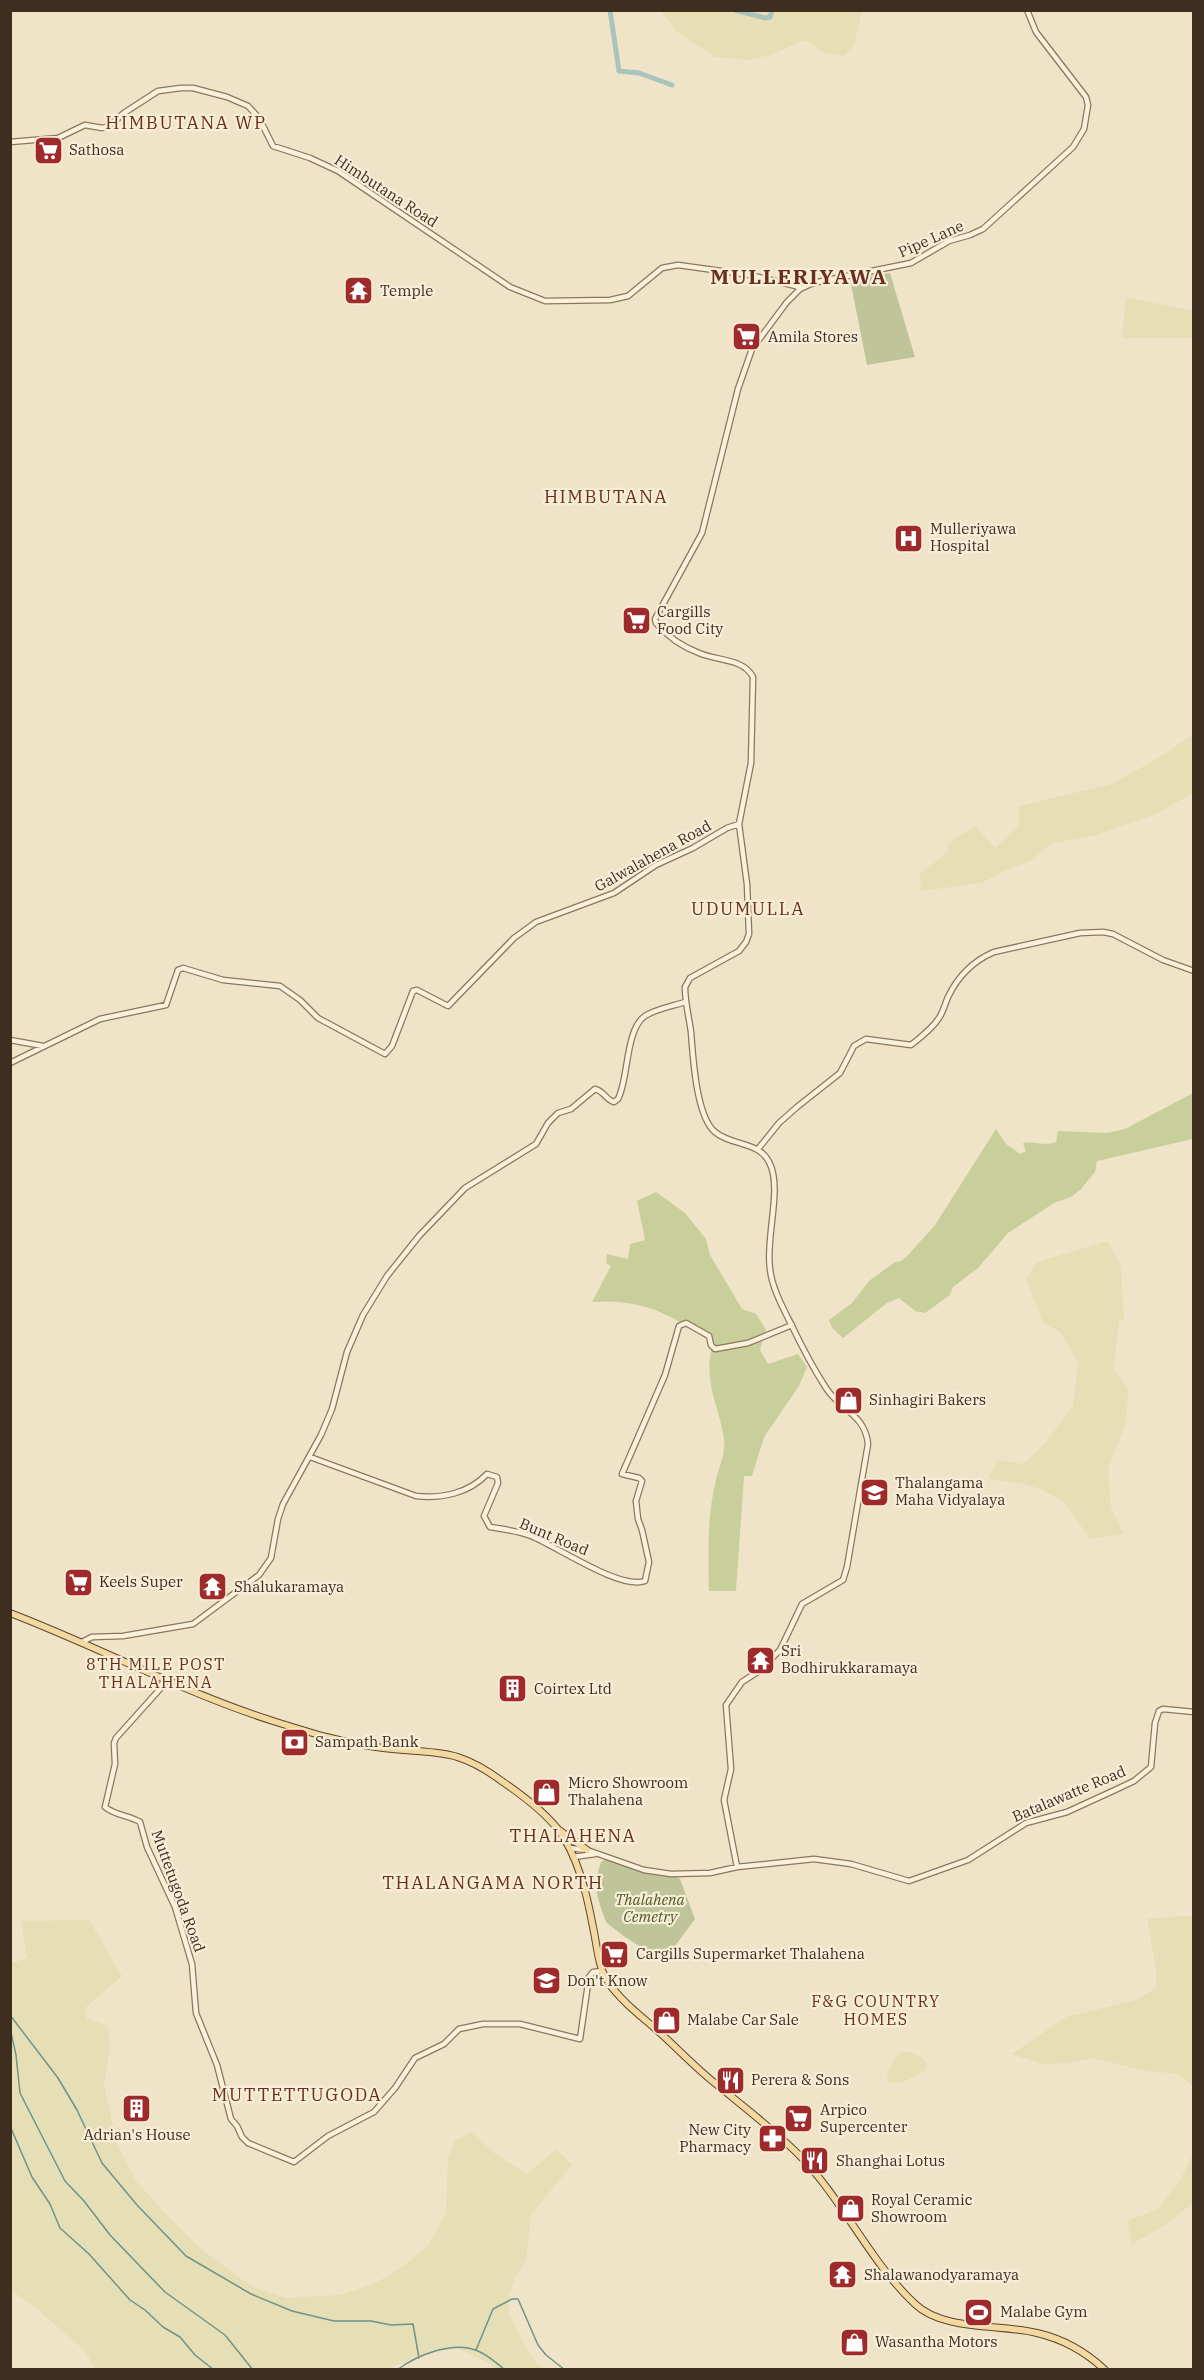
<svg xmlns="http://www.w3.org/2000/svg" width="1204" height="2380" font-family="'IBM Plex Serif',serif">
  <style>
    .farmland { fill: #e6deb5 }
    .green { fill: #c9cf9b }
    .cemetery { fill: #bfc49a }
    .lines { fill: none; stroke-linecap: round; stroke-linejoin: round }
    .stream { stroke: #6f938a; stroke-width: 1.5 }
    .canal { stroke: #a9c4bc; stroke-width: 5 }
    .minor-casing { stroke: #8d765c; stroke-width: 7 }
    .major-casing { stroke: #5b4430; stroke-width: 8 }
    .minor { stroke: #faf1dc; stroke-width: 4.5 }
    .major { stroke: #f3d9a0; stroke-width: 6 }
    .labels { text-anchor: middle; stroke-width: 4.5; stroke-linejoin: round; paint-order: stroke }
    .poi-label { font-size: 15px; fill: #3d2e20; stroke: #f7eed8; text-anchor: start }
    .street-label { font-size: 15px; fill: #3d2e20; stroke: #f7eed8 }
    .park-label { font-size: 15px; font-style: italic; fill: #4d5a26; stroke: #f7eed8 }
    .neighbourhood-label { font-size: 16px; letter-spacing: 1.5px; fill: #6b2e1e; stroke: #f7eed8 }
    .quarter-label { font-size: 18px; letter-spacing: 1.5px; fill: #6b2e1e; stroke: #f7eed8 }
    .district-label { font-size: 21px; font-weight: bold; letter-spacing: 1.5px; fill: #6b2e1e; stroke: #f7eed8 }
  </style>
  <rect width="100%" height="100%" fill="#f0e4c8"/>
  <!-- farmland -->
  <path class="farmland" d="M660,11H862L854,46L844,56L823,52L805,40L771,55L748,60L715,57L677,32Z
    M1126,297L1193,311V338H1122Z
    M1193,734V793L1154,815L1095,835L1050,844L1029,862L1007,869L982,883L921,891L920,874L948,852V843L975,826L995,848L1019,826V806L1112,784L1165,754Z
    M1108,1241L1121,1267L1124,1320L1119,1321L1114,1369L1129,1390L1125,1425L1108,1469L1111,1507L1123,1534L1090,1539L1065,1503L1043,1490L1025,1484L988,1479L998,1460L1023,1464L1046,1442L1073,1406L1078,1362L1060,1332L1043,1323L1026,1279L1037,1262Z
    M1193,1915V2086L1177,2074L1142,2070L1094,2058L1066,2063L1042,2064L1012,2054L1066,2017L1136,2000L1156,1988V1969L1147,1919Z
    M89,1920L122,1976L85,2008L87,2019L108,2026L110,2050L104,2084L117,2144L136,2181L168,2216L204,2251L251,2286L286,2298L339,2295L374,2284L405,2265L428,2246L446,2213L448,2160L455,2141L471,2132L494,2153L527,2174L556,2149L572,2165L531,2214L526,2260L515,2278L509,2295V2315L528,2351L536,2363L546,2369H495L487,2362L459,2349L438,2351L385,2369H96L84,2350L37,2309L11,2290V1960L13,1963L27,1958L21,1921Z
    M902,2052H908L922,2057L927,2062L926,2070L902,2083H889L887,2074L896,2057Z
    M1193,2154V2203L1162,2227L1132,2244L1127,2221L1158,2209L1180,2180Z"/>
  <!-- green -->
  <path class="green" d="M1193,1093V1139L1097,1161L1095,1172L1081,1189L1071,1197L1054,1203L1008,1233L978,1268L953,1287L950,1295L925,1313L915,1311L899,1298L887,1303L843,1338L832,1328L829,1320L852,1303L869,1281L895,1262L901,1261L908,1255L935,1225L996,1129L1006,1144L1020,1154L1026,1151L1023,1143C1035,1140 1042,1147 1056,1142L1058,1131L1107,1133L1125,1129Z
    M656,1192L685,1213L706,1239L710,1255L742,1309L756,1314L766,1330L760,1350L768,1364L798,1354L807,1367L799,1386L764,1437L752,1476H744L736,1591H709C708,1554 707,1516 716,1480C719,1466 726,1454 724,1439C719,1405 702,1380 713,1344C674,1315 642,1298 592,1302L611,1266L606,1263L607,1254L628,1259L630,1244L645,1240L637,1201Z"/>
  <!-- cemetery -->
  <path class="cemetery" d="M890,273L915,357L867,365L850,279Z
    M606,1859L676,1876L680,1879L695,1919L675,1946C650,1960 627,1938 608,1924L605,1920C597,1894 592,1889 601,1862Z"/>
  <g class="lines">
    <!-- stream -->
    <path class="stream" d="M10,2015L58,2078L77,2110L102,2163L137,2205L186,2256L251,2294L292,2311L334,2321H371L391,2325L413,2324L419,2358
      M10,2028L16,2055L20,2093L65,2181L84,2201L110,2235L165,2292L225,2335L253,2370
      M10,2126L32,2177L50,2204L60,2228L89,2254L130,2300L145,2310L163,2327L180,2337L195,2355L214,2370
      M476,2350L493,2309L512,2299H518L538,2345L546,2355L565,2370
      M397,2370C417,2355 454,2340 478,2351C487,2355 497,2363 505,2370
      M705,2370H729"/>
    <!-- canal -->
    <path class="canal" d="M610,10L619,71L639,73L672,85
      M735,10L765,18L770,17L772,10"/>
    <defs>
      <path id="minor" d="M10,142L58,138L85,125L102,128L109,126L124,113L158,91L181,88H193L227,97L248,106L259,118L273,146L310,158L338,171L510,287L545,301L610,300L628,296L662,268L678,265L750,275L796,286L800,289
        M10,1040L43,1046
        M10,1063L100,1019L166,1005L178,970L183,968L223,980L280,986L300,1000L318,1018L385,1054L392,1046L413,991L417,990L448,1006L514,938L536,922L614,893L656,865L693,848L727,828L739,824
        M758,1149L779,1123L797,1107L840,1073L854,1046L866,1039L911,1045C921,1037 932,1029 939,1018C943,1012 945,1004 948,997C958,976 973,961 994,952L1080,933L1103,932L1113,934L1163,960L1194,971
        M310,1457L416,1496C442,1499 469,1493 487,1474L497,1477L498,1483L484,1516L490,1527C504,1529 518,1531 531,1536C558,1547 620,1590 645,1581L649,1562L642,1530L638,1519L636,1501L642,1481L639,1478L622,1474L665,1375L679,1326L686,1323L709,1336L711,1345L715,1349L748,1343L792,1325
        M82,1642L92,1637L123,1636L193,1624L259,1575L271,1558L278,1519L283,1504L321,1435L332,1409L347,1352L363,1315L387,1276L419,1236L465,1188L536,1144L548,1123L558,1113L571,1109L595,1089C604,1091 606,1100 614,1102L618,1099C629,1078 625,1030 645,1016C656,1009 673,1006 685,1002
        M164,1680L160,1689L116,1738L114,1743L115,1764L105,1807C116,1816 129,1815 140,1822L147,1847L175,1907L192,1964L196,2013L217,2065L231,2119L237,2126L242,2137L248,2143L294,2162L328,2136L374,2112L395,2088L415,2058L444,2044L459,2029L483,2024H520L580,2039L589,1977L593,1972L602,1971
        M569,1848L587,1850L644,1870L671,1874L710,1873L737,1867L814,1859L851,1864L909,1881L968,1860L1026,1823L1067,1812L1115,1790L1134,1781L1151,1767L1155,1723L1159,1711L1163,1709L1194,1712
        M573,1857L595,1854
        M737,1867L724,1800L731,1769L726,1705L742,1682L759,1671L780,1650L802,1604L843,1580L847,1567L868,1444C865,1414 840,1410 826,1388C813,1368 801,1345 791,1324C783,1308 772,1288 770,1269C765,1238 783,1187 769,1162C759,1141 731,1146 715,1132C696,1116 693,1057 691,1032C689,1017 685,1003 685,987L690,978L739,951L746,942L749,934L747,884L739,824L751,763L753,677C743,658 717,661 699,653C683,647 667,636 656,623L655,619L702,533L738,389L752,349L787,302L800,289L813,283L911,263L949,241L970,235L983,229L1073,147L1084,129L1088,105L1086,97L1036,32L1027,10"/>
      <path id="major" d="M10,1613C99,1647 182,1692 273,1721C308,1732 346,1744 383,1748C438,1755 455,1746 503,1782C522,1795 542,1810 557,1828C578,1855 587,1895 593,1927C597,1945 598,1967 608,1982C621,2001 641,2016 658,2031C678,2049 696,2068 716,2084C745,2108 776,2131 802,2158C844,2202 870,2262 915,2304C943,2331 1001,2324 1037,2333C1063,2339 1086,2352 1105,2370
        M559,1830L587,1850"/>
    </defs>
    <!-- minor casing -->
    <use href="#minor" class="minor-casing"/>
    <!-- major casing -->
    <use href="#major" class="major-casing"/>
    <!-- minor -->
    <use href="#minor" class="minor"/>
    <!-- major -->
    <use href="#major" class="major"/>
  </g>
  <!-- icons -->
  <defs>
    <symbol id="supermarket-square" viewBox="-11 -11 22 22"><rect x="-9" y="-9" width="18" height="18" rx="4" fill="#9e2a2b" stroke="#f7eed8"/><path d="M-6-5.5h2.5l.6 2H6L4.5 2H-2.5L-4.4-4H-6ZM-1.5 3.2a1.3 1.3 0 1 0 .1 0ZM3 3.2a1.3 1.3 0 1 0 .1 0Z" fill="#fff"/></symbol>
    <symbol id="temple-square" viewBox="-11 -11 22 22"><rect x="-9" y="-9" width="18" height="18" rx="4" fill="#9e2a2b" stroke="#f7eed8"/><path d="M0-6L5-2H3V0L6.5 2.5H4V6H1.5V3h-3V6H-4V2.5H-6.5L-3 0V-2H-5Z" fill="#fff"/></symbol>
    <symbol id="hospital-square" viewBox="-11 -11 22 22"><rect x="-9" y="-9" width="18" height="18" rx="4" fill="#9e2a2b" stroke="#f7eed8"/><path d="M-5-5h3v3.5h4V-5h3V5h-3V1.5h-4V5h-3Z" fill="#fff"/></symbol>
    <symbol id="shop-square" viewBox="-11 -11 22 22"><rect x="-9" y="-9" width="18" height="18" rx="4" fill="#9e2a2b" stroke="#f7eed8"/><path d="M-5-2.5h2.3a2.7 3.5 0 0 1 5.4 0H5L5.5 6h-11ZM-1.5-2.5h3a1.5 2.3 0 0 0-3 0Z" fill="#fff"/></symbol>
    <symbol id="school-square" viewBox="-11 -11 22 22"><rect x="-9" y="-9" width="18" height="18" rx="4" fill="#9e2a2b" stroke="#f7eed8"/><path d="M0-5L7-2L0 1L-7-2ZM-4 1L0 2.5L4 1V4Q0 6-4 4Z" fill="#fff"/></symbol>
    <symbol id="building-square" viewBox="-11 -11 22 22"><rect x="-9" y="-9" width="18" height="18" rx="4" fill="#9e2a2b" stroke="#f7eed8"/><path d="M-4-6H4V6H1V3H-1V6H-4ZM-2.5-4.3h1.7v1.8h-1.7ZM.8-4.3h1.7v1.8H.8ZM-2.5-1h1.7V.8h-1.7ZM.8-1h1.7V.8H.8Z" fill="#fff"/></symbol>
    <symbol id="bank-square" viewBox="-11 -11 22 22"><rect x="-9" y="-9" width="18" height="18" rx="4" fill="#9e2a2b" stroke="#f7eed8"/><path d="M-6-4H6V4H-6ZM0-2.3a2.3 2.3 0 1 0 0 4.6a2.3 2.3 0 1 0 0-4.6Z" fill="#fff"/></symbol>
    <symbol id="restaurant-square" viewBox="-11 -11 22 22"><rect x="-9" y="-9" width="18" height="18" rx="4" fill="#9e2a2b" stroke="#f7eed8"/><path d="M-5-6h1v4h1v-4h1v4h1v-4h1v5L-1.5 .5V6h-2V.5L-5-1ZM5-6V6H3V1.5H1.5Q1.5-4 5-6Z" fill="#fff"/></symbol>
    <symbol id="pharmacy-square" viewBox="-11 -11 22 22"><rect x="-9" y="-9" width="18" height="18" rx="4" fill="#9e2a2b" stroke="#f7eed8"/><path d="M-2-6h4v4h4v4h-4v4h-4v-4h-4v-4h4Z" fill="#fff"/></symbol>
    <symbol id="stadium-square" viewBox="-11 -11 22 22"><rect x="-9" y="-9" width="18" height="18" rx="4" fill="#9e2a2b" stroke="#f7eed8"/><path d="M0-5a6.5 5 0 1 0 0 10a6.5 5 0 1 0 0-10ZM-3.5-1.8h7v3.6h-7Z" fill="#fff"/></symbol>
  </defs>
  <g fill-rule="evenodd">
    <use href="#supermarket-square" x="32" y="134" width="33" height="33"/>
    <use href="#temple-square" x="342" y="274" width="33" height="33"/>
    <use href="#supermarket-square" x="730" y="320" width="33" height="33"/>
    <use href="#hospital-square" x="892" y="522" width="33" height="33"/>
    <use href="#supermarket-square" x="620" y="604" width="33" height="33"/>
    <use href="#shop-square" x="832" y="1384" width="33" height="33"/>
    <use href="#school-square" x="858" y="1476" width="33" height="33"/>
    <use href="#supermarket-square" x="62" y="1566" width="33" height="33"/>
    <use href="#temple-square" x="196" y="1570" width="33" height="33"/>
    <use href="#temple-square" x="744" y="1644" width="33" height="33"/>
    <use href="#building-square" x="496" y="1672" width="33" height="33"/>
    <use href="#bank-square" x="278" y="1726" width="33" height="33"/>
    <use href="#shop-square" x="530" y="1776" width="33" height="33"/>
    <use href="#supermarket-square" x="598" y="1938" width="33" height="33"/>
    <use href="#school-square" x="530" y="1964" width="33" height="33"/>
    <use href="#shop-square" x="650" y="2004" width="33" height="33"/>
    <use href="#restaurant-square" x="714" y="2064" width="33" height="33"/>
    <use href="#building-square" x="120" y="2092" width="33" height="33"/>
    <use href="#supermarket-square" x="782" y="2102" width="33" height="33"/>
    <use href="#pharmacy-square" x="756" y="2122" width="33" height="33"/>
    <use href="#restaurant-square" x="798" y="2144" width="33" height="33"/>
    <use href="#shop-square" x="834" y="2192" width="33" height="33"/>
    <use href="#temple-square" x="826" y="2258" width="33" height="33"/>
    <use href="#stadium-square" x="962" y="2296" width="33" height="33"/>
    <use href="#shop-square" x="838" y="2326" width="33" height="33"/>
  </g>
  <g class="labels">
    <!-- poi labels -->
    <g class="poi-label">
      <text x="69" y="155">Sathosa</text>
      <text x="380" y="296">Temple</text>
      <text x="768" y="342">Amila Stores</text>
      <text x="930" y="534">Mulleriyawa<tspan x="930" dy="17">Hospital</tspan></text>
      <text x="657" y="617">Cargills<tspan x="657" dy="17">Food City</tspan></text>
      <text x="869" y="1405">Sinhagiri Bakers</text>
      <text x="895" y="1488">Thalangama<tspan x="895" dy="17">Maha Vidyalaya</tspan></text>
      <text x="99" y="1587">Keels Super</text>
      <text x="234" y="1592">Shalukaramaya</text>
      <text x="781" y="1656">Sri<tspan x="781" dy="17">Bodhirukkaramaya</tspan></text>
      <text x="534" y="1694">Coirtex Ltd</text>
      <text x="315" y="1747">Sampath Bank</text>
      <text x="568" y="1788">Micro Showroom<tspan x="568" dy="17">Thalahena</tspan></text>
      <text x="636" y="1959">Cargills Supermarket Thalahena</text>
      <text x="567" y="1986">Don't Know</text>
      <text x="687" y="2025">Malabe Car Sale</text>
      <text x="751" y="2085">Perera &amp; Sons</text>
      <text x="820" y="2115">Arpico<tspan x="820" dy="17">Supercenter</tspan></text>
      <text x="751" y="2135" text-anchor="end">New City<tspan x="751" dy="17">Pharmacy</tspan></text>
      <text x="137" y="2140" text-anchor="middle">Adrian's House</text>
      <text x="836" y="2166">Shanghai Lotus</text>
      <text x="871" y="2205">Royal Ceramic<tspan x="871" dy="17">Showroom</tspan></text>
      <text x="864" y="2280">Shalawanodyaramaya</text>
      <text x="1000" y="2317">Malabe Gym</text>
      <text x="875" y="2347">Wasantha Motors</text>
    </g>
    <!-- street labels -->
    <g class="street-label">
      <text transform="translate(386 191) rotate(33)" y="5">Himbutana Road</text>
      <text transform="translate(931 239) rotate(-24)" y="5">Pipe Lane</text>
      <text transform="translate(653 856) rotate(-29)" y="5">Galwalahena Road</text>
      <text transform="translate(554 1537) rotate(23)" y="5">Bunt Road</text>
      <text transform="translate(1069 1794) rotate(-23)" y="5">Batalawatte Road</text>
      <text transform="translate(178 1891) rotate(70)" y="5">Muttetugoda Road</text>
    </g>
    <!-- park labels -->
    <g class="park-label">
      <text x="650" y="1905">Thalahena<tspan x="650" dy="17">Cemetry</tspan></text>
    </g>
    <!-- neighbourhood labels -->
    <g class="neighbourhood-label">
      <text x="156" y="1670">8TH MILE POST<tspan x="156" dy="18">THALAHENA</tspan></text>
      <text x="876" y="2007">F&amp;G COUNTRY<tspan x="876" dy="18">HOMES</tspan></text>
    </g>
    <!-- quarter labels -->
    <g class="quarter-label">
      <text x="186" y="129">HIMBUTANA WP</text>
      <text x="606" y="503">HIMBUTANA</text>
      <text x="748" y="915">UDUMULLA</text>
      <text x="573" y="1842">THALAHENA</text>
      <text x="493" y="1889">THALANGAMA NORTH</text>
      <text x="297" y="2101">MUTTETTUGODA</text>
    </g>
    <!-- district labels -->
    <g class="district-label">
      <text x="799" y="284">MULLERIYAWA</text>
    </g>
  </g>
  <!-- border -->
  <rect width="1204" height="2380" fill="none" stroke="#3d2e20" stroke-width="24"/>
</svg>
